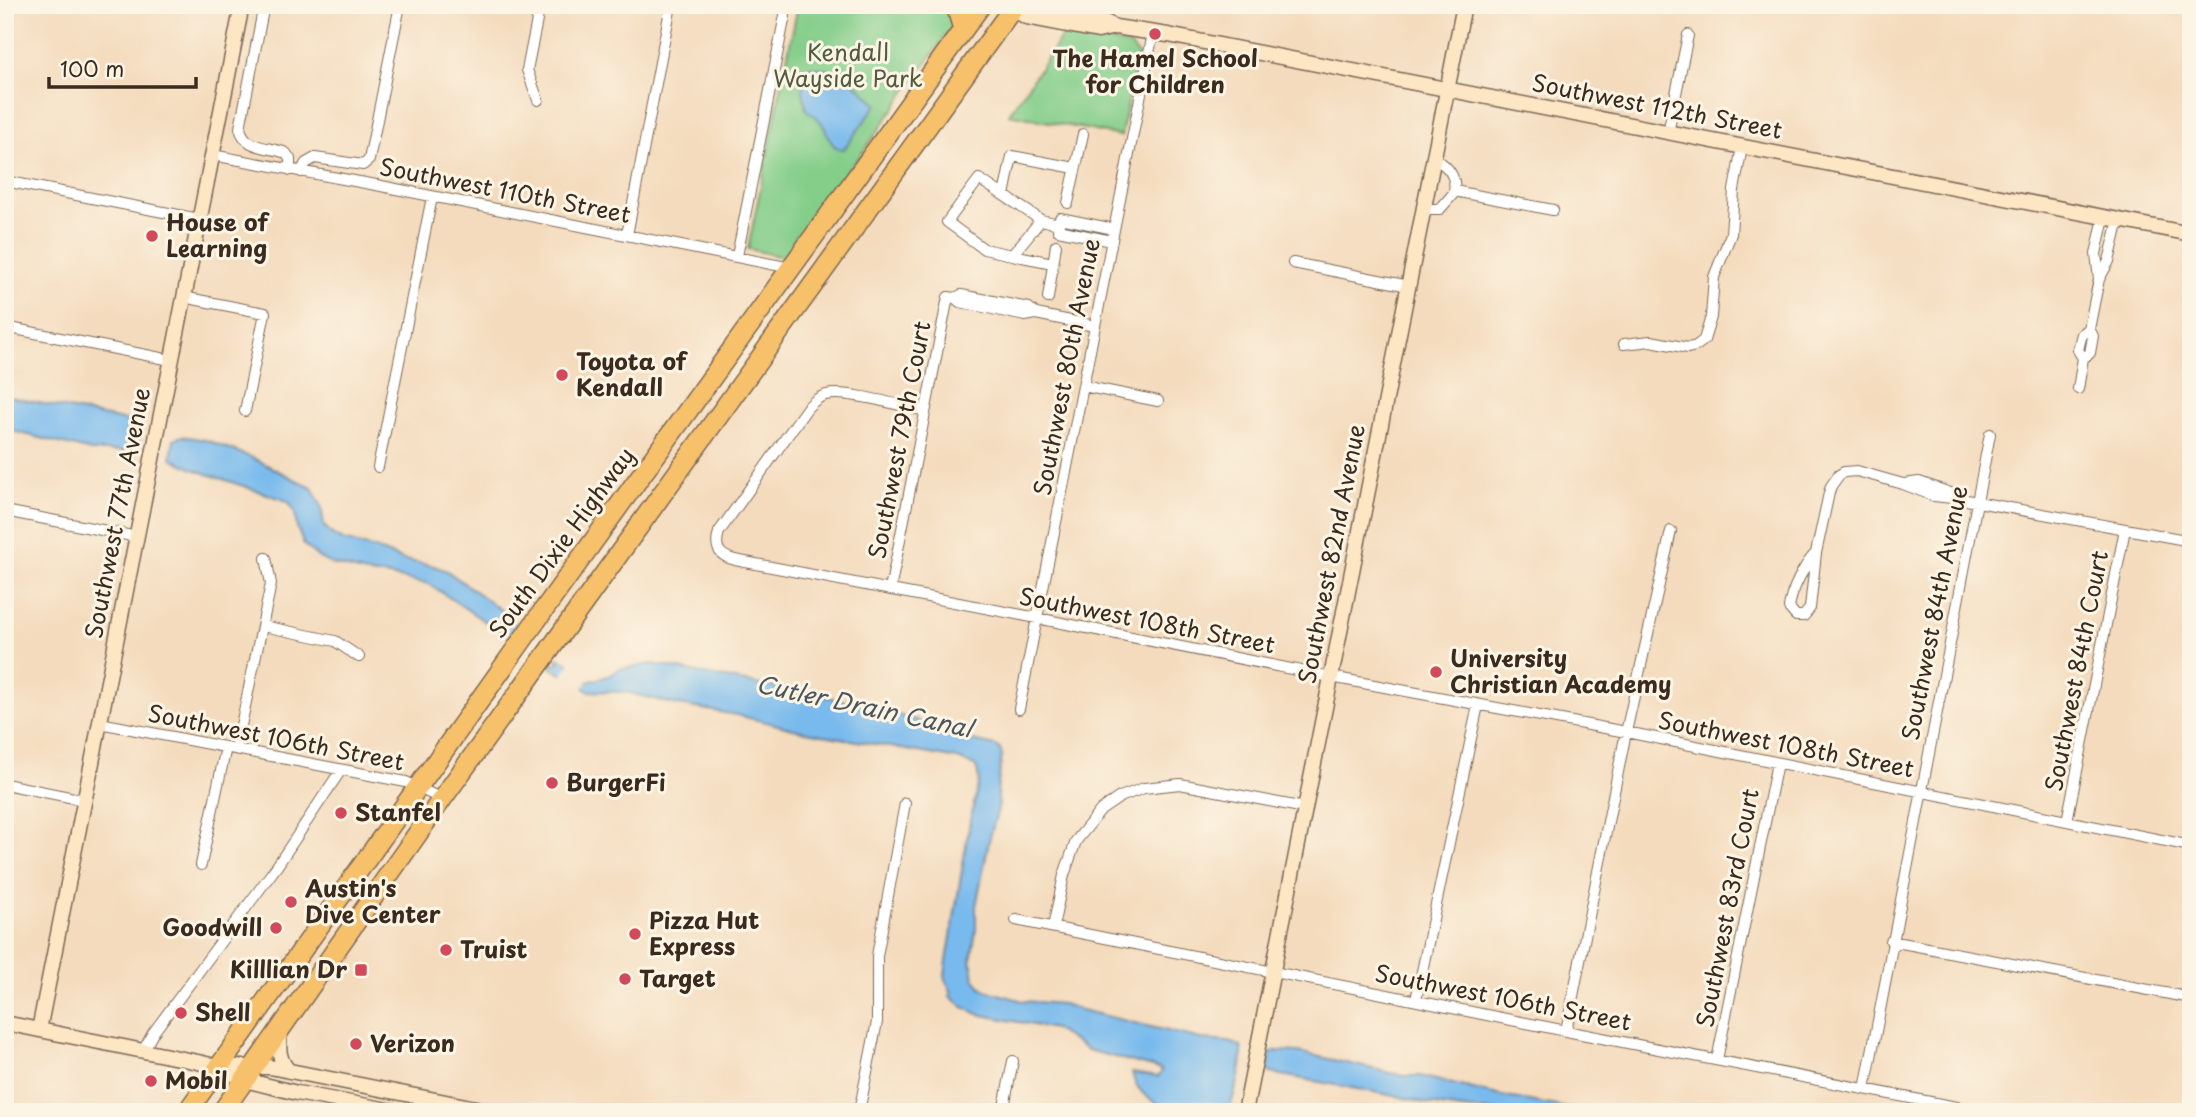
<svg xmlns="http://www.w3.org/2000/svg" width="2196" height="1117" font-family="'Playpen Sans',sans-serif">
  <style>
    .green { fill: #84ce8a; stroke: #607c54; stroke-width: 2 }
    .water { fill: #78baed; stroke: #5a7286; stroke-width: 2 }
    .pier { fill: #f4dbbd }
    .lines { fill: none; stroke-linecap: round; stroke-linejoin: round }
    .street-casing { stroke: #7c6856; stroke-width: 12 }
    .secondary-casing { stroke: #7c6856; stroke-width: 17 }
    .highway-casing { stroke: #7c6856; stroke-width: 22 }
    .street { stroke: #fff; stroke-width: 10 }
    .secondary { stroke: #fce6c4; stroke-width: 14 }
    .highway { stroke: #f7c06b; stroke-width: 19 }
    .poi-dot { fill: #d1495b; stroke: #fcf5e5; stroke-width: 2.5 }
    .labels { text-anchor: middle; stroke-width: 6; stroke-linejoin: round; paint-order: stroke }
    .park-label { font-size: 23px; fill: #515b3e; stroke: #fcf5e5 }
    .poi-label { font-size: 23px; font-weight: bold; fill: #3b2a1e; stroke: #fcf5e5; text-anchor: start }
    .street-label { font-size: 23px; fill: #3b2a1e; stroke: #fcf5e5 }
    .water-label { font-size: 24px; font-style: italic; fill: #4d555c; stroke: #fcf5e5 }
  </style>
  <rect width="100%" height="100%" fill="#fcf5e5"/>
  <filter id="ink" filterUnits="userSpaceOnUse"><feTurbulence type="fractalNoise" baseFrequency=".0143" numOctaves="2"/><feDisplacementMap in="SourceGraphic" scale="14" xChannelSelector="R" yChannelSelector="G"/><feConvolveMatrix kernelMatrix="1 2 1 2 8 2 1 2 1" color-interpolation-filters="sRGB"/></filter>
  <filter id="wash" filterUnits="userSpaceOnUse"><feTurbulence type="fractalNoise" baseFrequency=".00686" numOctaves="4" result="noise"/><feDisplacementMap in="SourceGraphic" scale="28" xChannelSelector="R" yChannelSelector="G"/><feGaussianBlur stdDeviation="1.57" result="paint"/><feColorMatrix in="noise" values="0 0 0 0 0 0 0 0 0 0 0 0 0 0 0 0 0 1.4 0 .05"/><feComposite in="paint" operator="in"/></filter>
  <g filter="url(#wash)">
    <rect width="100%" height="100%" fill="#f4dbbd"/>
    <!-- green -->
    <path class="green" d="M798,5H938C949,9 953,16 952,27L787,258L748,249Z
      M1065,32L1130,45L1138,55L1121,136L1009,114Z"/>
    <!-- water -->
    <path class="water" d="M808,67C842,68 854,82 877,104L844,149C828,149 829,131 820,121C816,116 811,113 806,110L801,75Z
      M5,396L127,421L141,429L136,454L120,451H91L5,429Z
      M182,436L206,440L253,458L312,488L321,505L324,526L333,535L343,540L375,549L404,560L434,566L447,571L509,616L517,626L510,636L493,627L429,584L384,575H375L331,564L319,558L304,545L297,528L295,512L288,501L193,469L171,458L174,439Z
      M558,658L567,662L588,682L611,675L619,669L653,664L761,685L809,692L916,720L954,737L996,746L1000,749L1002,755L997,791L999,805L989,841L976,906V929L971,961L974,978L981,987L988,991L1023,1001L1063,1004L1081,1010L1205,1040L1228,1042L1241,1046C1245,1067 1234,1091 1229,1112H1177C1156,1104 1137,1096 1132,1073L1158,1077L1162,1071L1160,1069L1088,1050L1054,1029L978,1014L965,1008L950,996L952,994L945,977L946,967L969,827L979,780L977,769L975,766L958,759L806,732L737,715L673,704L626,692L589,691L550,667L553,664L556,665L559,662L557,660Z
      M1275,1051L1298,1052L1404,1076H1420L1502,1096L1589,1112C1526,1112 1462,1115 1401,1097L1271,1073L1268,1071L1270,1053Z"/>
    <!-- pier -->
    <path class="pier" d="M572,662L589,678L591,677L581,691L560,678Z"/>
  </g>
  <g filter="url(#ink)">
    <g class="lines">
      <defs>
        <path id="street" d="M264,5L240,128C245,150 269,146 286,153L290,159V170
          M538,100L527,70L540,5
          M1668,133L1688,35
          M212,155L376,185L791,268
          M301,172L306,163L315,158L363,165L369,160L400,5
          M5,181L199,219
          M1454,191L1553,210
          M1004,195L1012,156L1075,168
          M1068,203L1083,134
          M1423,209H1440L1454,193C1457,176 1448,166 1434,158
          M1041,220L1012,255L984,249L947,222L979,179L1041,220L1059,224
          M627,235L671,5
          M1112,241L1058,230L1060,218L1114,229
          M1012,255L1053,263
          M737,256L787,5
          M1293,263L1409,286
          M2099,279L2109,261L2119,220
          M183,297L265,313L245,411
          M955,298L961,295L1029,308L1036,314
          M1048,298L1056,245
          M5,327L171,360
          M1624,344L1651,341L1688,348L1696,346L1704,340L1711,317L1714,277L1731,234L1734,190L1742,147
          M2083,358L2090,353L2093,336L2089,329L2099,279L2096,254L2104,217
          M1083,386L1158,401
          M2078,389L2083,358L2078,350L2082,334L2089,329
          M925,411C902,406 847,390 826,395C818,397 813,402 807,408L719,532C714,548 719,556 735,560L1037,618L1331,677L1626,732L2191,846
          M378,467L432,197
          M1904,484L1919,482L1956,495
          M5,511L137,537
          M1816,553C1804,565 1791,591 1789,608L1796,616H1804L1810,608L1816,553L1829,493L1831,486L1839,475L1844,472L1857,471L1903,484L1934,496L1961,499L2191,541
          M890,590L948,297L955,298L960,302L1025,316L1036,314L1095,326
          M263,626L335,641L359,657
          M1019,709L1153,33
          M100,723L406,782L442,799
          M236,749L271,584L266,558
          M5,784L84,800
          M2067,821L2125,529
          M201,865L226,747
          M1016,920L1566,1031L1982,1112
          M1053,927L1064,875L1076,841L1101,810L1120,797L1144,788L1180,784L1305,808
          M1891,941L2191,998
          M1416,1000L1478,705
          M1566,1031L1626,732L1671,531
          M143,1051L153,1033L277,866L341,770
          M1717,1060L1777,763
          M1865,1089L1990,434
          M859,1112L877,1022V956L905,803
          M1003,1112L1013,1061"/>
        <path id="secondary" d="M1002,5L1013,8L1026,17L1098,31L1115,27L1168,35L2191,234
          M1013,8C1041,5 1091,13 1115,27
          M5,1023L198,1062L219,1067L245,1080L297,1093L399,1112
          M39,1030L242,5
          M280,1030C279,1047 277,1058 289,1071
          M221,1067H270L496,1112
          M1245,1112L1464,5"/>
        <path id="highway" d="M953,5L957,9L963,29
          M187,1112L543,611L981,5
          M222,1112L442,799L1015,5"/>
      </defs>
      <!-- street casing -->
      <use href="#street" class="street-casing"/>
      <!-- secondary casing -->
      <use href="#secondary" class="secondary-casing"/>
      <!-- highway casing -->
      <use href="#highway" class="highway-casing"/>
      <!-- street -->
      <use href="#street" class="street"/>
      <!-- secondary -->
      <use href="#secondary" class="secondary"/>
      <!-- highway -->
      <use href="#highway" class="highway"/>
    </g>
  </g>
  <!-- markers -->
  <g class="poi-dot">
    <circle cx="1155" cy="34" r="7"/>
    <circle cx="152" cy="236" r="7"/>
    <circle cx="562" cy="375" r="7"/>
    <circle cx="1436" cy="672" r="7"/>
    <circle cx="552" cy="783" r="7"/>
    <circle cx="341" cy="813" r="7"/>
    <circle cx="291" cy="902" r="7"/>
    <circle cx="276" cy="928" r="7"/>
    <circle cx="635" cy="934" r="7"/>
    <circle cx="446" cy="950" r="7"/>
    <rect x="354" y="963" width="14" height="14" rx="3.5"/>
    <circle cx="625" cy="979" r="7"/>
    <circle cx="181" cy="1013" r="7"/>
    <circle cx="356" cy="1044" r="7"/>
    <circle cx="151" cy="1081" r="7"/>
  </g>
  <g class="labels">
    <!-- park labels -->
    <g class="park-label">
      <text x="848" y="61">Kendall<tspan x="848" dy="26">Wayside Park</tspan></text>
    </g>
    <!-- poi labels -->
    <g class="poi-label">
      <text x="1155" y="67" text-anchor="middle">The Hamel School<tspan x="1155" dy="26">for Children</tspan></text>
      <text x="166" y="231">House of<tspan x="166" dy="26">Learning</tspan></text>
      <text x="576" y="370">Toyota of<tspan x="576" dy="26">Kendall</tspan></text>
      <text x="1450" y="667">University<tspan x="1450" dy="26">Christian Academy</tspan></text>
      <text x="566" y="791">BurgerFi</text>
      <text x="355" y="821">Stanfel</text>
      <text x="305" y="897">Austin's<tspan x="305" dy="26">Dive Center</tspan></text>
      <text x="649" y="929">Pizza Hut<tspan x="649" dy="26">Express</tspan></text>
      <text x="262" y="936" text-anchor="end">Goodwill</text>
      <text x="460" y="958">Truist</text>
      <text x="347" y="978" text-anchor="end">Killlian Dr</text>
      <text x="639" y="987">Target</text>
      <text x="195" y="1021">Shell</text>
      <text x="370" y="1052">Verizon</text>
      <text x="165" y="1089">Mobil</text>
    </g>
    <!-- street labels -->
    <g class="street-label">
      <text transform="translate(1657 107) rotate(11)" y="8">Southwest 112th Street</text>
      <text transform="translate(505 191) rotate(11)" y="8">Southwest 110th Street</text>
      <text transform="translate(1067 367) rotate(-79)" y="8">Southwest 80th Avenue</text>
      <text transform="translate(900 440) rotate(-79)" y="8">Southwest 79th Court</text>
      <text transform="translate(118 513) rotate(-79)" y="8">Southwest 77th Avenue</text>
      <text transform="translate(562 543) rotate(-54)" y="8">South Dixie Highway</text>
      <text transform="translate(1332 554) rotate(-79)" y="8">Southwest 82nd Avenue</text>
      <text transform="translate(1935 613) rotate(-79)" y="8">Southwest 84th Avenue</text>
      <text transform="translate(1147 621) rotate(11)" y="8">Southwest 108th Street</text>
      <text transform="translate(2077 671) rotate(-79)" y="8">Southwest 84th Court</text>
      <text transform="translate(276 738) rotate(11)" y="8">Southwest 106th Street</text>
      <text transform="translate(1786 745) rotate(11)" y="8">Southwest 108th Street</text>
      <text transform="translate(1728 908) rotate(-79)" y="8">Southwest 83rd Court</text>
      <text transform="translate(1503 998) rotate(11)" y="8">Southwest 106th Street</text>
    </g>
    <!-- water labels -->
    <g class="water-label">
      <text transform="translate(864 707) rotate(12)" y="8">Cutler Drain Canal</text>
    </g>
  </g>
  <!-- margin -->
  <rect width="2196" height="1117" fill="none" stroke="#fcf5e5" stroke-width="28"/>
  <!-- scale -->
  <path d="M49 77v10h147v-10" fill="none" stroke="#3b2a1e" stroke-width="3.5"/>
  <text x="60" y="77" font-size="21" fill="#3b2a1e" stroke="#fcf5e5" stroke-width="5" paint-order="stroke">100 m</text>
</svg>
